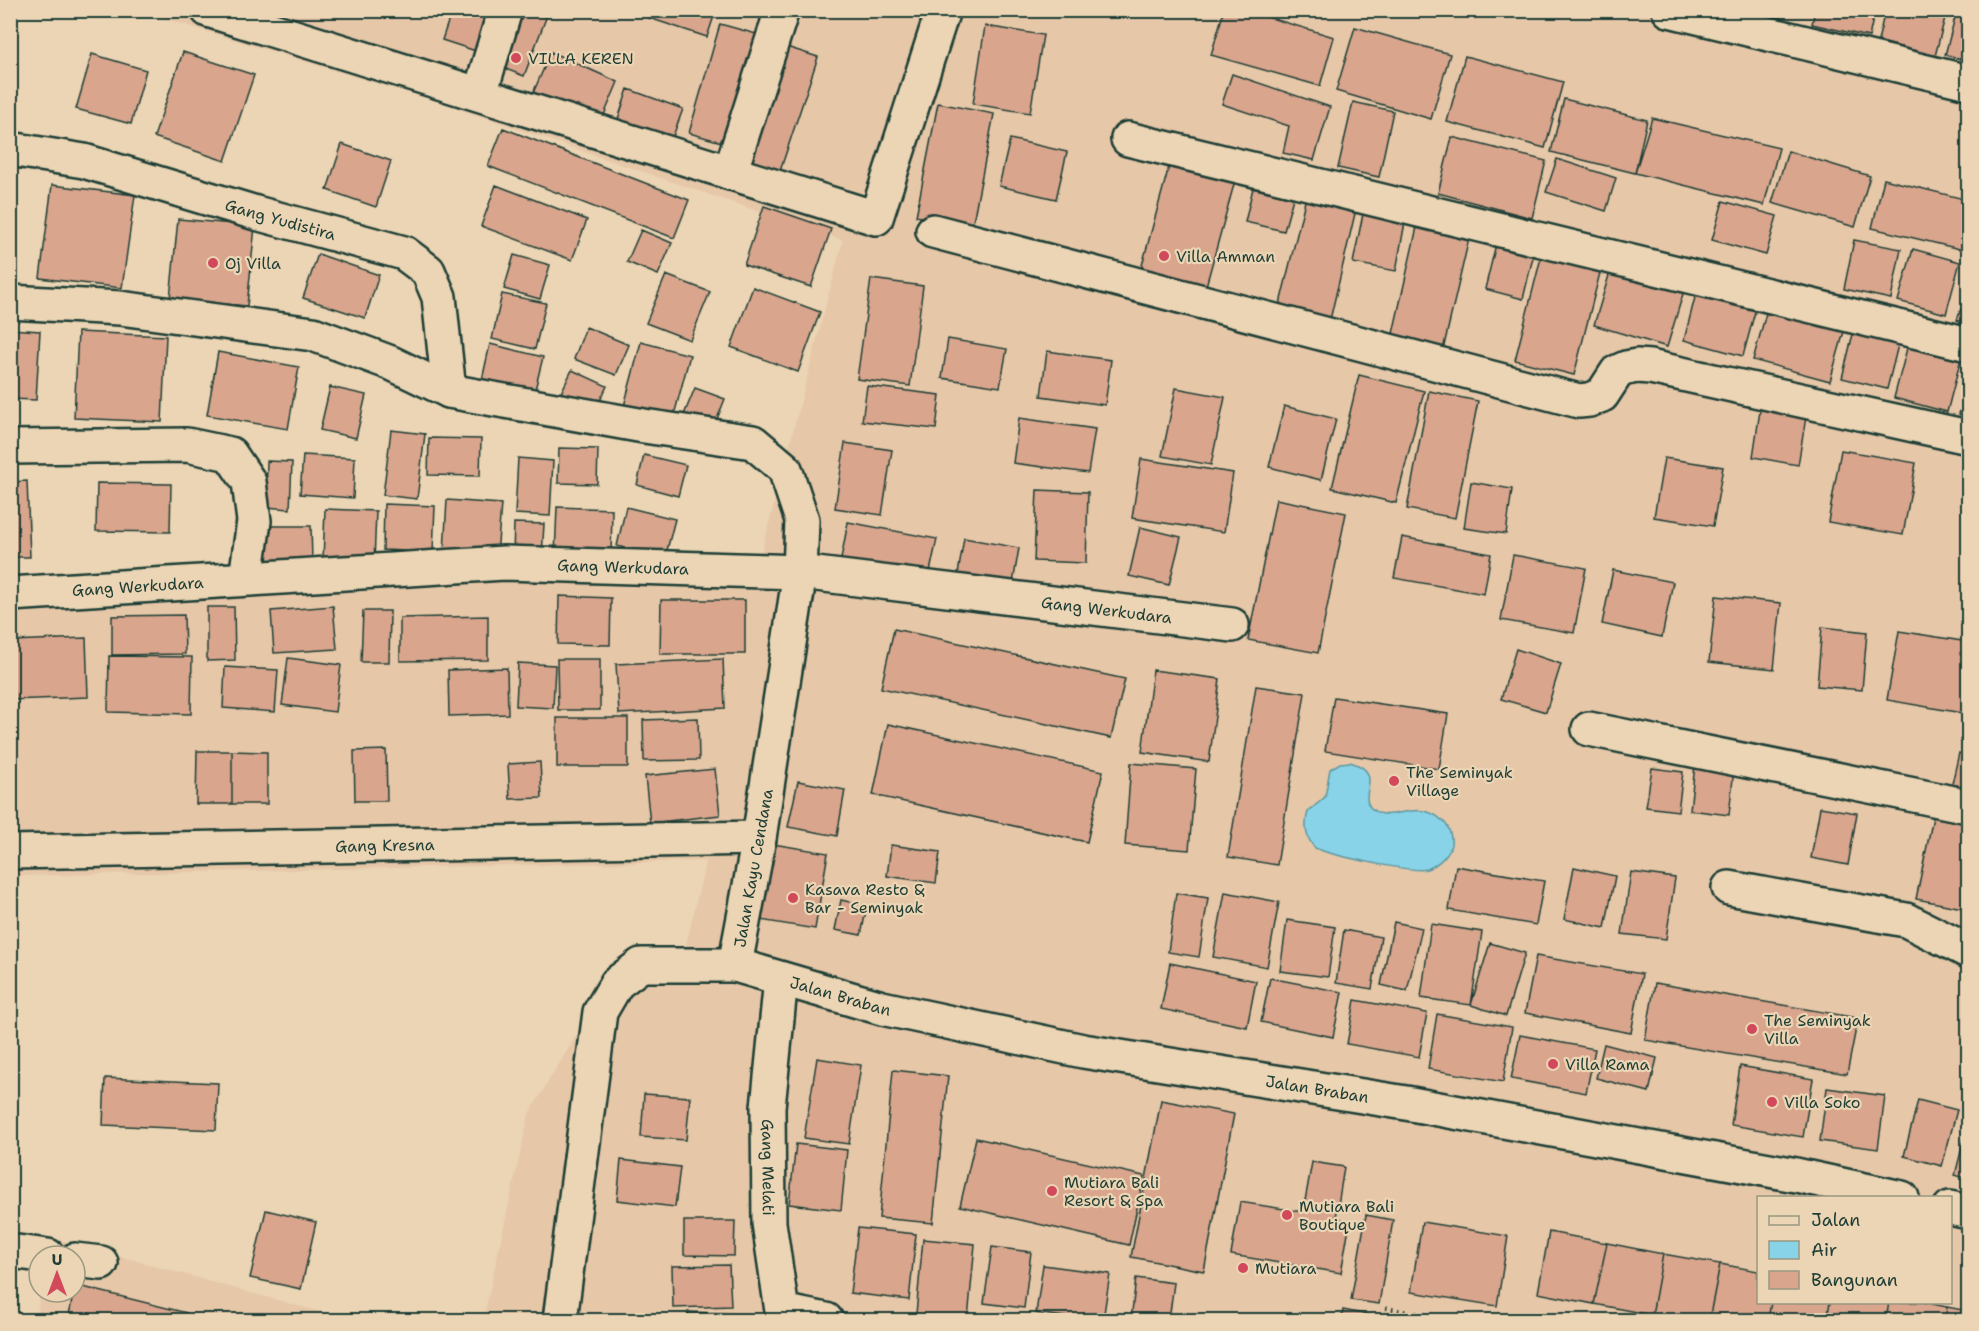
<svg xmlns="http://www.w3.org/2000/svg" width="1979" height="1331" font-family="'Shantell Sans',sans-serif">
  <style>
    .built { fill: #e6c7a8; fill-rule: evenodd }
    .water { fill: #88d3e8; stroke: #5e97a0; stroke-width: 1.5 }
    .building { fill: #d9a58d; stroke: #1f3d34; stroke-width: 1.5 }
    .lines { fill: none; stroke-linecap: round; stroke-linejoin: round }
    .minor-casing { stroke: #1f3d34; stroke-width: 38 }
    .path { stroke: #1f3d34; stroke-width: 4; stroke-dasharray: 1.5 4.5; stroke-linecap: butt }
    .minor { stroke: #ebd5b4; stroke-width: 33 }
    .poi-dot { fill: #d1495b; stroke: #ebd5b4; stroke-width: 2 }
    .labels { text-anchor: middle; stroke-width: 4.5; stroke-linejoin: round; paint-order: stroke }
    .poi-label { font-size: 16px; fill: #1f3d34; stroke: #ebd5b4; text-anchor: start }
    .street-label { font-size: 16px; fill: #1f3d34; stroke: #ebd5b4 }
  </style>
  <rect width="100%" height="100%" fill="#ebd5b4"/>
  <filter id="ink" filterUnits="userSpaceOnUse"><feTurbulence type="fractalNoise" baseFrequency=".0167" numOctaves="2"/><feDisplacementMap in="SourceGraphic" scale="12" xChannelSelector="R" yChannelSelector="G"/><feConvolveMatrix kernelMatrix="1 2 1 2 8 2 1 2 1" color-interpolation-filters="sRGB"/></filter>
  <g filter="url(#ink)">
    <!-- built -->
    <path class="built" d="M140,11H1968V1320H479L484,1316L529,1114L608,983H677L706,861L11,876L10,586L757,570L843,240L445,104ZM1758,1198H1950V1302H1758Z
      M46,1236L349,1320H37L40,1292H75V1256H44Z"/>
    <!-- water -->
    <path class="water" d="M1350,762C1387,773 1356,795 1372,809C1392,826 1417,795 1444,822C1450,828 1453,840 1450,848C1447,856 1436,866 1427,869C1411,873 1331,855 1315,848C1306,838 1304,825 1308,812L1325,797L1330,769L1340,763Z"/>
    <!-- building -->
    <path class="building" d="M452,10H495L482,53L442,40Z
      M511,10H549L524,76L490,63Z
      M651,10H716L707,37L649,18Z
      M1224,10H1244L1334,37L1320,86L1211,55Z
      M1815,10H1875L1869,37L1812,24Z
      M1885,10H1947L1935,56L1878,41Z
      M1957,10H1968V61L1945,55Z
      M720,24L760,35L729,144L689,133Z
      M985,26L1043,35L1030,113L973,104Z
      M1355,27L1450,54L1431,119L1336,91Z
      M774,43L818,57L780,171L735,156Z
      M183,52L254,75L225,161L154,137Z
      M551,52L618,82L601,122L533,93Z
      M92,54L146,70L131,124L76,109Z
      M1465,56L1563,82L1545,148L1447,122Z
      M1232,74L1330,107L1314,160L1283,153L1289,126L1222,104Z
      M628,89L683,109L669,147L615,128Z
      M1564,99L1647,120L1635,173L1551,152Z
      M1353,102L1393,111L1379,177L1338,168Z
      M938,103L994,114L972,227L916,216Z
      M1652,118L1779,148L1764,205L1635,173Z
      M503,128L689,200L674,238L488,166Z
      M1452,137L1546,161L1532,218L1438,193Z
      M1010,139L1067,152L1056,199L999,186Z
      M342,144L391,161L376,207L327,190Z
      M1788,151L1870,176L1855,227L1772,203Z
      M1171,159L1236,177L1206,286L1141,269Z
      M1557,159L1616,178L1606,211L1546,192Z
      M1884,179L1968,200V251L1872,228Z
      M52,185L135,195L122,288L40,278Z
      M496,185L587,220L572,260L481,226Z
      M1253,188L1293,198L1284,231L1245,222Z
      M1307,193L1357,205L1329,324L1278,312Z
      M1723,201L1777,216L1766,255L1712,240Z
      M764,206L831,229L811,287L744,265Z
      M1363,214L1405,222L1396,271L1353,263Z
      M1419,218L1471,230L1443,350L1392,338Z
      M178,219L255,226L247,306L170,299Z
      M641,230L672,243L658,275L627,262Z
      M1854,240L1901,249L1891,299L1844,289Z
      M1496,244L1534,253L1523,299L1485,289Z
      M1544,246L1603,261L1574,375L1515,360Z
      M1913,249L1960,262L1946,314L1898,301Z
      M318,254L379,275L365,318L303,298Z
      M514,255L550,265L540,299L504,289Z
      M1613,262L1686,284L1667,347L1594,325Z
      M666,275L710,292L690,340L646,323Z
      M871,279L923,286L910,386L857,379Z
      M1699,282L1759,297L1743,356L1684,340Z
      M753,287L820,312L798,372L731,347Z
      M1968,290V324L1957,320Z
      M502,294L546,303L535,349L492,339Z
      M1770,299L1847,321L1830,381L1753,360Z
      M1856,322L1901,333L1887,389L1842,378Z
      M586,327L629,345L616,375L574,359Z
      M10,329L40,331L36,400L10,399Z
      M78,332L166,336L162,422L74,418Z
      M1910,337L1963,351L1947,412L1894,398Z
      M948,339L1007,349L1000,387L942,378Z
      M641,342L690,355L673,419L624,406Z
      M490,344L543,357L532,402L480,389Z
      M1047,351L1111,360L1105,405L1041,396Z
      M218,352L299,367L288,429L207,415Z
      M572,370L607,386L594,413L559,397Z
      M1359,375L1424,391L1396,503L1332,488Z
      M1968,385V417L1959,414Z
      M867,386L940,395L936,429L862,421Z
      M330,387L366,395L356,438L320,430Z
      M695,388L725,399L713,429L683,417Z
      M1176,388L1225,397L1211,465L1162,456Z
      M1429,391L1478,401L1455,518L1407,509Z
      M1761,404L1807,411L1798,465L1753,457Z
      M1284,406L1336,419L1321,480L1269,467Z
      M1019,418L1095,429L1088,473L1013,463Z
      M391,430L425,434L417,499L383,495Z
      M429,438L481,439L480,476L428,475Z
      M845,443L892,450L882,515L835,508Z
      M559,448L598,449L597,484L558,483Z
      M1841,450L1916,463L1903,535L1828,522Z
      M303,455L355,458L353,498L300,494Z
      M644,455L686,465L678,496L637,485Z
      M518,458L553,461L550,516L515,514Z
      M1664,458L1723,467L1713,526L1654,517Z
      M1141,459L1233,473L1224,532L1132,518Z
      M267,461L292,462L290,509L266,507Z
      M27,481L30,557H10V482Z
      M1471,482L1512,489L1506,534L1464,528Z
      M97,483L171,484L170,532L96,531Z
      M1037,490L1088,492L1086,563L1034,561Z
      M1276,499L1346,513L1318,653L1248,640Z
      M447,500L501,504L497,556L444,552Z
      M384,504L435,506L433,552L383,550Z
      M557,507L612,509L611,557L555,555Z
      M626,507L675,519L665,558L617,546Z
      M325,509L376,511L374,563L323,561Z
      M848,522L937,539L929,576L841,559Z
      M514,523L544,524L542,556L513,555Z
      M267,526H311L312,560L267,561Z
      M1140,527L1181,537L1169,585L1129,576Z
      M1402,537L1491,554L1484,594L1394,578Z
      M964,538L1019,548L1013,583L958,574Z
      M1513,555L1586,568L1574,633L1501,620Z
      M1613,570L1673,582L1662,637L1602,624Z
      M559,596L611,598L610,645L558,644Z
      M1716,596L1781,603L1774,669L1709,662Z
      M661,600H745V654H660Z
      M333,606L337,649L274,653L271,611Z
      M207,607H234L235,660L207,661Z
      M363,611H390L389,662H361Z
      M184,615L185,654L112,655V616Z
      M488,616V660L400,661V618Z
      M1822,627L1867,632L1862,690L1817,686Z
      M894,629L1125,679L1111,738L881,688Z
      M1899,631L1968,642V714L1887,700Z
      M86,638L88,697L10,700V641Z
      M1516,649L1561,664L1546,712L1501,699Z
      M109,656L192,657L191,714L108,712Z
      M288,658L341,665L335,712L282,705Z
      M557,659H600V710H558Z
      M723,659L725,708L619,714L616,664Z
      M518,663L555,665L553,708L516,706Z
      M225,667L278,670L275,712L223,708Z
      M507,668L508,714L449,716L448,670Z
      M1153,670L1220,679L1209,762L1142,752Z
      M1256,686L1305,693L1277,865L1228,857Z
      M1334,697L1448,714L1439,769L1325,751Z
      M557,718H628V767H557Z
      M698,718L699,760L644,761L643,720Z
      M888,724L1103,771L1087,842L873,795Z
      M386,750L387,801H355L354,751Z
      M197,751H232V804H196Z
      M232,751L267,752V804H232Z
      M1959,753L1968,755V788L1952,784Z
      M540,762L542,798L510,799L508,764Z
      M1131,763L1196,769L1189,850L1125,845Z
      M1695,765L1734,769L1729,815L1690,810Z
      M10,768H13V819H10Z
      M1652,768L1683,772L1678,811L1646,807Z
      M715,769L720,815L650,823L645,776Z
      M798,781L845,790L837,836L788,827Z
      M1820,807L1857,813L1848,865L1811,858Z
      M1933,817L1968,824V909L1916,899Z
      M773,844L828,853L815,929L760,920Z
      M891,845L940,852L936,883L887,876Z
      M1456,866L1544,881L1536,925L1449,910Z
      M1574,867L1615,876L1605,928L1564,919Z
      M1631,872L1675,878L1666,939L1622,934Z
      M1225,892L1279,902L1267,967L1213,957Z
      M1176,893L1208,898L1199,957L1168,952Z
      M841,900L867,906L861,935L835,930Z
      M1287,920L1335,927L1328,977L1280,971Z
      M1394,922L1422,928L1407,991L1381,985Z
      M1431,924L1482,932L1471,1005L1421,998Z
      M1344,930L1381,937L1372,989L1336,983Z
      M1490,943L1525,953L1506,1016L1471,1005Z
      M1536,956L1642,974L1631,1033L1525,1013Z
      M1170,963L1256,981L1247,1027L1161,1009Z
      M1270,978L1342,992L1333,1037L1261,1022Z
      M1655,983L1858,1018L1847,1074L1645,1040Z
      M1355,1000L1427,1013L1419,1057L1347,1044Z
      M1437,1014L1512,1027L1503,1082L1428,1069Z
      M1520,1035L1595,1049L1586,1093L1511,1079Z
      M1604,1044L1657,1058L1649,1092L1596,1078Z
      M817,1058L861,1065L849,1144L804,1138Z
      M1740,1066L1813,1079L1803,1137L1731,1125Z
      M893,1070L948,1076L933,1223L879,1218Z
      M105,1078L218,1083L216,1130L103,1125Z
      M1827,1088L1885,1096L1878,1149L1820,1141Z
      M644,1094L690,1097L686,1140L641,1137Z
      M1161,1100L1234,1114L1204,1271L1131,1257Z
      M1918,1100L1957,1110L1942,1166L1904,1156Z
      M1968,1124V1179L1955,1175Z
      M976,1138L1144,1176L1129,1245L960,1206Z
      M796,1144L847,1150L841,1210L789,1204Z
      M621,1160L680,1167L675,1207L617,1200Z
      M1312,1162L1344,1167L1336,1218L1350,1221L1341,1273L1231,1255L1240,1202L1303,1212Z
      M266,1210L316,1222L301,1289L250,1278Z
      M1366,1215L1393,1220L1379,1304L1351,1300Z
      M684,1221H735L734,1256L684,1255Z
      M1422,1222L1508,1236L1497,1306L1411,1292Z
      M858,1228L916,1234L909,1300L850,1293Z
      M1549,1232L1607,1243L1594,1304L1538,1293Z
      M923,1239L975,1244L968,1319L916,1314Z
      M1607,1243L1663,1254L1652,1315L1594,1304Z
      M992,1247L1031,1252L1024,1308L984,1303Z
      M1663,1254L1720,1264L1709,1320H1680L1652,1315Z
      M1720,1264L1758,1271V1302H1771L1768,1320H1709Z
      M729,1265L731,1306L673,1308L672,1266Z
      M1043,1265L1110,1274L1103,1320H1087L1036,1313Z
      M1136,1278L1174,1283L1169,1320H1131Z
      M75,1285L187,1313L186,1320H68Z
      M1771,1302H1830L1827,1320H1768Z
      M1830,1302H1889L1886,1320H1827Z
      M1889,1302H1923L1947,1307L1945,1320H1886Z
      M1947,1307L1968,1311V1320H1945Z
      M1343,1310L1390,1319V1320H1341Z
      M688,1312L740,1314V1320H688Z"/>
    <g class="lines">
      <defs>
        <g id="minor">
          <path d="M208,10L876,218L943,10"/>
          <path d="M1669,10L1968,82"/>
          <path d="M480,94L505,10"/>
          <path d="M1128,139L1968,344"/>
          <path id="s1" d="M10,149L84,161L256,213L404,253L428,271L439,297L449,391"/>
          <path d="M730,173L782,10"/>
          <path d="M933,231L1579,401L1589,400L1602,395L1617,372L1626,368L1637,366L1650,367L1968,437"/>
          <path d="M10,302L120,308L313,334L391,363L449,391L644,426L753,442L785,469L802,520L800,572L759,838L735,965"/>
          <path d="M10,447L187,445L230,454L249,482L254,521L246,578"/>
          <path id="s2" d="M10,594L504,563L800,572L1232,625"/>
          <path d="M1589,729L1968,806"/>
          <path id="s3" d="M10,852L759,838"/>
          <path d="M1729,888L1906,920L1968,951"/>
          <path id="s4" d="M781,979L768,1107L769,1223L782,1311L826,1320"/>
          <path d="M1950,1208L1968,1212"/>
          <path d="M10,1251L48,1256"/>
          <path d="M75,1260L101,1263"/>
          <path id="s5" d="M560,1320L600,1012L617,983L641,965H735L882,1008L1083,1051L1406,1103L1796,1175L1902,1198"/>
        </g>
      </defs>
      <!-- minor casing -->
      <use href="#minor" class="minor-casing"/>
      <!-- path -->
      <path class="path" d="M1386,1308L1456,1320"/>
      <!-- minor -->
      <use href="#minor" class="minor"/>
    </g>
  </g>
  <!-- markers -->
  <g class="poi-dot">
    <circle cx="516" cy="58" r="6"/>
    <circle cx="1164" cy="256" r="6"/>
    <circle cx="213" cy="263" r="6"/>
    <circle cx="1394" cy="781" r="6"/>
    <circle cx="793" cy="898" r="6"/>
    <circle cx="1752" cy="1029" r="6"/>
    <circle cx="1553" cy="1064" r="6"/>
    <circle cx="1772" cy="1102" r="6"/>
    <circle cx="1052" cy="1191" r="6"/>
    <circle cx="1287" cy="1215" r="6"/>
    <circle cx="1243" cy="1268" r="6"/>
  </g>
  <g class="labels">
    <!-- poi labels -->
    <g class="poi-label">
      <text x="528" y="64">VILLA KEREN</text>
      <text x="1176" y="262">Villa Amman</text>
      <text x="225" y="269">Oj Villa</text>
      <text x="1406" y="778">The Seminyak<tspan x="1406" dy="18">Village</tspan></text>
      <text x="805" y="895">Kasava Resto &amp;<tspan x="805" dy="18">Bar - Seminyak</tspan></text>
      <text x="1764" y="1026">The Seminyak<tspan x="1764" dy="18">Villa</tspan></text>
      <text x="1565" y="1070">Villa Rama</text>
      <text x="1784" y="1108">Villa Soko</text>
      <text x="1064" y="1188">Mutiara Bali<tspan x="1064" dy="18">Resort &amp; Spa</tspan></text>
      <text x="1299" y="1212">Mutiara Bali<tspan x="1299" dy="18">Boutique</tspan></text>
      <text x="1255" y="1274">Mutiara</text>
    </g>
    <!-- street labels -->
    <g class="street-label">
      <text dy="6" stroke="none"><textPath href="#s1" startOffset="280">Gang Yudistira</textPath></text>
      <text dy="6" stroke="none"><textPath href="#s2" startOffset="614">Gang Werkudara</textPath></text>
      <text dy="6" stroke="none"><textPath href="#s2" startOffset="128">Gang Werkudara</textPath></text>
      <text dy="6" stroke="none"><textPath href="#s2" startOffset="1100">Gang Werkudara</textPath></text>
      <text dy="6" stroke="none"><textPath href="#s3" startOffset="375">Gang Kresna</textPath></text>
      <text transform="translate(753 868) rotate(-80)" y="6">Jalan Kayu Cendana</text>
      <text dy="6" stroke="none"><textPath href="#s5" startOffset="578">Jalan Braban</textPath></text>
      <text dy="6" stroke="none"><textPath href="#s5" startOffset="1064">Jalan Braban</textPath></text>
      <text dy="6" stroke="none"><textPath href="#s4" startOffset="189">Gang Melati</textPath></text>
    </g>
  </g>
  <!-- margin -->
  <rect width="1979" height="1331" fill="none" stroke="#ebd5b4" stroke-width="36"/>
  <rect x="18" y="18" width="1943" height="1295" fill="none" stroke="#1f3d34" stroke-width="2" filter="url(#ink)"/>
  <!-- legend -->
  <rect x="1757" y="1196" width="195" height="108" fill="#ebd5b4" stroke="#999881" stroke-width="1.5"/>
  <rect x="1769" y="1216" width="30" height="9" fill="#ebd5b4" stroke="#999881" stroke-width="1.5"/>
  <text x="1811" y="1226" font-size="18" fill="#1f3d34">Jalan</text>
  <rect x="1769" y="1241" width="30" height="18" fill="#88d3e8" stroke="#999881" stroke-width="1.5"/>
  <text x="1811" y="1256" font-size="18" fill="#1f3d34">Air</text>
  <rect x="1769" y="1271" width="30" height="18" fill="#d9a58d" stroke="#999881" stroke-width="1.5"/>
  <text x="1811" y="1286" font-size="18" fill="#1f3d34">Bangunan</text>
  <!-- north arrow -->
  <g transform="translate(57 1274)"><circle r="28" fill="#ebd5b4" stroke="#999881" stroke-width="1.5"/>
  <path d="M0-4.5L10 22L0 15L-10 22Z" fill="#d1495b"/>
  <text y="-9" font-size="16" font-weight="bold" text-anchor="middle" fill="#1f3d34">U</text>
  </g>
</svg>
